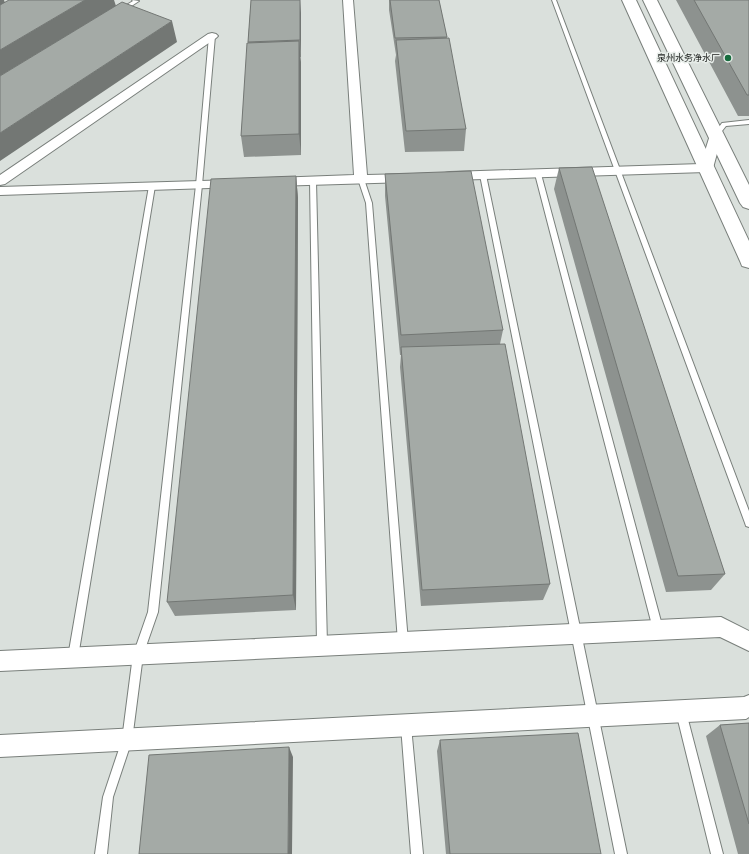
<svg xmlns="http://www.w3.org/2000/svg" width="749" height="854" font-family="'Public Sans','Noto Sans SC',sans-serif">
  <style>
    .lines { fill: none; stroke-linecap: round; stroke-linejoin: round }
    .lane-casing { stroke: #797f7b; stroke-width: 2 }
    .street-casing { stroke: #797f7b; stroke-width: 2 }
    .secondary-casing { stroke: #797f7b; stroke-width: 2 }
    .lane { fill: #fff; fill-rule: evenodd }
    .street { fill: #fff; fill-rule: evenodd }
    .secondary { fill: #fff; fill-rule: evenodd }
    .wall { fill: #8d928f }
    .shaded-wall { fill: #737774 }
    .building { fill: #a4aaa6; stroke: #737774 }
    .poi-dot { fill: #176c3e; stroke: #e7ede9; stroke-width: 1.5 }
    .labels { text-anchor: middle; stroke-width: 3; stroke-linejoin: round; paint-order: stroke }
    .far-poi-label { font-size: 9px; fill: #191c1a; stroke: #e7ede9; text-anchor: end }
  </style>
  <rect width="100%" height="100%" fill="#dae0dc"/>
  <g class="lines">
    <defs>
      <path id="lane" d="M132,0L139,1L124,11H120V9L133,1Z
        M552,0H556L749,511V527L746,526L745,523Z
        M212,34L215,36L202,185L158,612L143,655L132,740L113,797L107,854H95L103,797L122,740L133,655L148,612L196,185L209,36Z
        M749,120V124L726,126L718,136H714L713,135L722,123Z
        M538,172L541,174L663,629L661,632L658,634L655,632L653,629L535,174Z
        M483,173L486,175L627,854H615L480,175Z
        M361,177L364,179L372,203L408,642L406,645L403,647L400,645L398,642L366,203L358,179Z
        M313,179L316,181L327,645L325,648L322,650L319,648L317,645L310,181Z
        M152,184L155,186L78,657L76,660L73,662L70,660L68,657L149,186Z
        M681,707L685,708L686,712L723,854H711L676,712L677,708Z
        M406,721L410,722L411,726L423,854H411L401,726L402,722Z"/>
      <path id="street" d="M343,0H353L367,175L408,174L413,175L415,178L413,181L408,182L274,186L269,185L267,182L269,179L274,178L354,175Z
        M212,33L216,34L218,36L216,38L5,184L0,185V175L208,34Z
        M716,131L720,132L722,135L713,168L711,171L706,172L450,180L445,179L443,176L445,173L450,172L701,164L710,135L712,132Z
        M234,180L239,181L241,184L239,187L0,195V187Z
        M721,617L749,631V651L720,637L0,671V651Z
        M749,695V717L746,719L0,757V735L744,697Z"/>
      <path id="secondary" d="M622,0H636L749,241V268L742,266L740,261Z
        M643,0H657L749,185V209L743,207L740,203Z"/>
    </defs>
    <!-- lane casing -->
    <use href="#lane" class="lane-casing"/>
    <!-- street casing -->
    <use href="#street" class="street-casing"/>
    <!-- secondary casing -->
    <use href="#secondary" class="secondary-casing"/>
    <!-- lane -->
    <use href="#lane" class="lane"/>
    <!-- street -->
    <use href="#street" class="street"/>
    <!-- secondary -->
    <use href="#secondary" class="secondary"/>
  </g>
  <!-- wall -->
  <path class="wall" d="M251,0L301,13V57H300L301,155L244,157L241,136Z
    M389,0H439L466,129L464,151L405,152L395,61L396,55L389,10Z
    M676,0H749V116H738Z
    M559,168L725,574L711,590L666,592L554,189Z
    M385,174L503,330L500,344L550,584L543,600L421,606L400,367L401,355H400L385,196Z
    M296,176L298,198L296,610L175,616L167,602Z
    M749,723V854H738L706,736L720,725Z
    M440,740L601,854H446L437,751Z"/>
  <!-- shaded-wall -->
  <path class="shaded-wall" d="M0,0H4L7,9L0,12Z
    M85,0H114L116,6L0,76V50Z
    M300,0L301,13V57L300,40Z
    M172,21L177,42L0,161V133Z
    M299,41L301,62V155L299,134Z
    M296,176L298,198L296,610L293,595Z
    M289,747L293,757L292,854H288Z"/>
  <!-- building -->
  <path class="building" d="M9,0H85L0,50V5Z
    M251,0H300V40L248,42Z
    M390,0H439L447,37L395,38Z
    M694,0H749V95H747Z
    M122,2L172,21L0,133V76Z
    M449,38L466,129L406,131L396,40Z
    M299,41V134L241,136L247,43Z
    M592,167L725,574L678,576L559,168Z
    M471,171L503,330L401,335L385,174Z
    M296,176L293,595L167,602L211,179Z
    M505,344L550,584L422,590L401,347Z
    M749,723V824L720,725Z
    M578,733L601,854H450L440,740Z
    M289,747L288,854H139L149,755Z"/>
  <!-- markers -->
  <circle class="poi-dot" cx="728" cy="58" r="4"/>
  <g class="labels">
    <!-- far-poi labels -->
    <g class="far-poi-label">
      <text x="720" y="61">泉州水务净水厂</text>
    </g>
  </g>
</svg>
